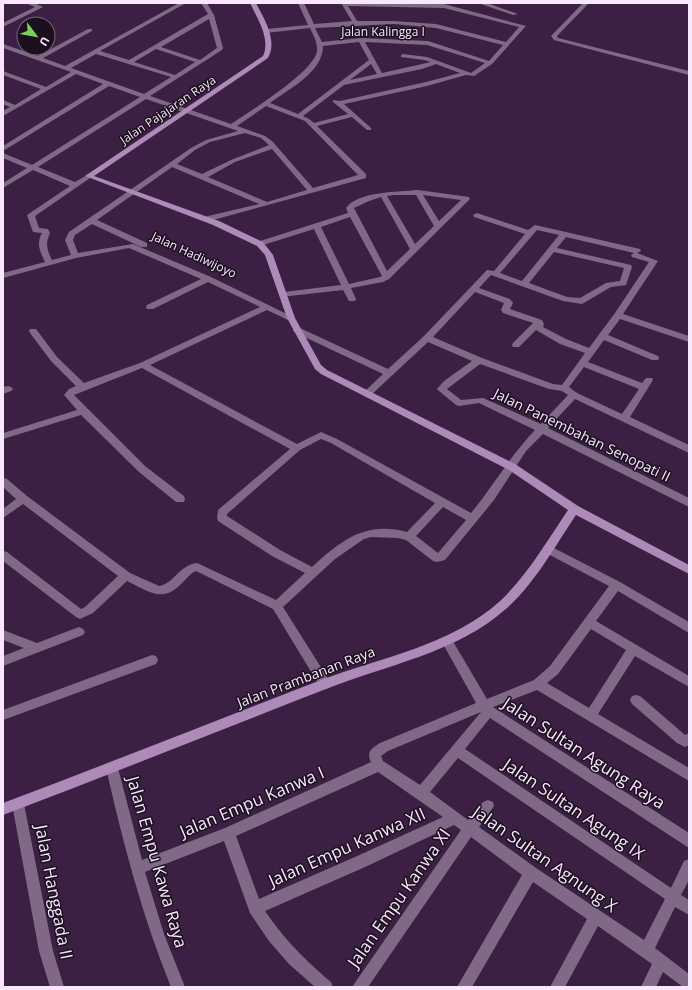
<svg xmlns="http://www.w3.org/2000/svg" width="692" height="990" font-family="'Open Sans',sans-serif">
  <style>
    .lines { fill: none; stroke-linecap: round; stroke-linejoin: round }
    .street { fill: #7f6986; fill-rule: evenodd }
    .secondary { fill: #ae8ab9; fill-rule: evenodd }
    .labels { text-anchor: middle; stroke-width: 3; stroke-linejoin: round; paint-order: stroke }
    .far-street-label { font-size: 12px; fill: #f8e7fe; stroke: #1c101f }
    .street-label { font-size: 14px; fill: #f8e7fe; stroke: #1c101f }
    .near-street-label { font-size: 17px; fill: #f8e7fe; stroke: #1c101f }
  </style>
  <rect width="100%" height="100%" fill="#3b2043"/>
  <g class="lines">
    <!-- street -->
    <path class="street" d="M25,3H34L43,7L3,27V23L35,7Z
      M179,3H186L100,51L129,60L208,14L201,3H207L214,15L223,48L222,50L150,96L231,124C250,111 314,72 317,51C318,43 313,35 310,28L266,33L263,31L266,29L308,25L298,3H304L314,24L352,21L341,3L444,4L526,26L492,64L474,76L466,75L427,86L344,104L371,128V130H367L352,117L317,126L366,174V178L206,222L202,220L208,216L259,204L172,167L97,220L147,243V247H141L92,224L75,235L73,240L78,253L133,244L211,277L295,318L291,321L288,320L267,310L150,365L297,444L321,432L337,439L471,513C493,486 511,455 535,430L479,403L459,406L456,405L439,391L437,389L444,381L472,361L428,342L370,396H364L362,394L364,392L383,374L294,332L293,330L294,328H300L388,369L424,336L487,270L494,271L525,234L474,217L473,215L477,213L528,230L535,225L640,249L641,251L637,253L658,261L623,314L689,336V342L620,319L608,335L658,356L659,358L658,360H652L604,340L588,362L642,383L646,378H652L653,380L630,417L689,445V453L575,399L548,428L689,498V507L543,434L526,451L494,500L445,560L437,562L433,561L406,540L398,538L371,537L364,539L335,559L283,607L329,680L331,684L329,688L325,689L321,688L273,609L196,571C189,574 185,581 179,586C161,603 146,590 127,581L93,613L80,619L76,617L3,561V551L7,552L81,609L85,607L118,576L23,504L3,518V509L16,499L3,487L4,478L7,479L27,496L130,573L159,586C174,584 179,565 197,563L276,600L305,573L272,556L218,521L217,518L218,510L290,449L142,368L74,395L145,466L184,496L185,499L184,502H176L139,472L81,415L3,439V433L77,410L64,395L69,389L76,386L51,361L30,333L29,331L30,329H36L57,357L84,383L140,363L260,307L208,282L153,309H147L146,307L147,305L201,279L129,248L76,258L3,278V273L45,262C40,251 36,244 42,233L33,232L27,215L70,186L33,170L3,188V183L27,168L3,158V153L32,165L140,97L109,86L3,151V146L103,84L76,74L3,116V111L10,107L3,104V100L15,105L41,89L3,75V71L46,87L71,72L3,48V44L38,56L88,29H92V31L43,58L65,66ZM348,6L444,8L519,27L506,42L436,24L394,21H357ZM209,19L217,48L200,60L161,47ZM394,24L436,28L503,45L489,61L428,41L361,38L322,42L315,28ZM359,42L369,60L298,114L270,103C289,89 323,72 323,46ZM365,42L427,45L485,63L471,73L427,57L403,54L401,55V57L424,60L431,62L382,73ZM156,49L195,62L175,75L134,62ZM96,54L171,77L144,94L71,68ZM371,64L377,74L350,80ZM436,64L460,73L426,82L340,101L333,100V102L348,114L314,123L309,119L303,116L344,85L422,69ZM146,99L238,131L206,140L191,148L69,232L65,240L71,255L52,260C47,250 45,244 50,233L48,229L39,228L35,216L93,176L89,174L75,182L38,167ZM266,106L305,121L358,175L313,188L272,141L265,136L237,126ZM245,133L261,138L269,145L231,160L202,174L177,164L195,150L210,142ZM272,149L307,190L267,202L208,177L235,162ZM537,230L559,235L522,281L500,273ZM566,237L634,253L631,255L632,257L649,262L615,313L589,348L566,339L543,327L544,324L542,320L510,309L513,303L510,299L479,288L491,275L563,301L582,304L611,287L626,285L632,267L631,265L557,248ZM554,252L624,268L620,281L606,283L580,298L567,297L529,283ZM475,292L504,303L501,310L503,313L533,323L513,343L512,345L513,347H519L536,330L560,344L585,353L562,385L553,384L482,358L433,337ZM480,364L549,389L562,391L568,395L541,424L483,398L461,400L447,389ZM584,367L639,389L622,414L577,393L569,387ZM321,439L331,443L435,503L407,532C365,521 342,540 312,567L280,550L227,516V514L300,450ZM443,507L466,520L438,553L416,536Z
      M478,3H487L518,14L513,15Z
      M583,3H589L557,36L558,38L689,71V75L554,40L551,36L552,35Z
      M418,190L469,197L470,199L389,279L383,282L351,288L356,299L355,301H349L343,290L281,297L280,295L284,292L341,285L314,229L260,246H257V242L348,213L346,208C358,191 399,192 418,190ZM394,195H416L434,226L415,244L387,196ZM423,195L461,200L439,221ZM381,197L410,249L387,271L354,208L369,201ZM350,217L382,276L380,277L349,284L321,227Z
      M8,386L11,387L13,389L11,391L3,394V387Z
      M548,545L620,582L689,622V633L618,591L596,621L689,676V687L635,656L598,714L689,768V781L537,690L493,707L689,833V848L490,718L465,749L671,888L684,861L689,859V880L681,895L689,900V915L675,907L655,948L689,974V987H683L663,972L656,987H641L652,964L598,926L565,987H550L587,919L533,882L472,987H457L522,875L471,837L368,987H352L461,830L454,825L365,867L265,911C285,940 304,959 331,982L333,987H315L289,964L269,941L250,913L224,841L145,872L164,934L185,987H171C142,916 123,843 106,768L108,764L112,762L116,764L118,768L142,860L225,828L371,762C366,752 371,749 380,743L476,703L443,644L441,641L443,638L447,636L451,638L487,699L534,680L550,666L609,586L544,552L543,549L544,546ZM591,629L626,650L589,708L547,683L558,674ZM481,712L420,785L383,761L381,756L388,751ZM458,758L665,899L644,940L536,868L479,827L494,806L493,802L488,800L483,802L468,820L430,792ZM378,772L443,817L355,857L259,899L236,836Z
      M79,627L83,629L85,632L83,635L3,666V656L24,648L3,640V630L37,643Z
      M152,655L156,656L158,660L156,664L3,720V710Z
      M636,695L640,696L685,735L689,733V745L685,747L677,743L632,704L630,700L632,696Z
      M18,798L22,800L24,804L53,951L64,987H50L39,951L12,804L14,800Z"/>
    <!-- secondary -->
    <path class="secondary" d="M250,3H256C264,19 278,40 268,58L94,176L219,221L263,242L273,255L295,318L321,365L327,370L515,464L578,506L689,565V574L576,515C555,546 535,583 507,608C457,653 386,665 326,689C218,731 111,774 3,815V803C109,763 215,721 321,680C380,658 451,645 499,602C527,576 547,541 568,510L509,470L321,374L315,369L287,318L265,255L257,246L213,225L85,176L263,56C271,39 257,18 250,3Z"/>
  </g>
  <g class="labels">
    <!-- far-street labels -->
    <g class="far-street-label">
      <text x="383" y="36">Jalan Kalingga I</text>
      <text transform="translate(168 110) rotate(-34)" y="4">Jalan Pajajaran Raya</text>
      <text transform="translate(194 255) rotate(25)" y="4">Jalan Hadiwijoyo</text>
    </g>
    <!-- street labels -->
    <g class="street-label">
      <text transform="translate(582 435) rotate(26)" y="5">Jalan Panembahan Senopati II</text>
      <text transform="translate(306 677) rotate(-21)" y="5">Jalan Prambanan Raya</text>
    </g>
    <!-- near-street labels -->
    <g class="near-street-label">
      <text transform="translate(584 753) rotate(33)" y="6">Jalan Sultan Agung Raya</text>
      <text transform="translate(252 802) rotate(-23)" y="6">Jalan Empu Kanwa I</text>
      <text transform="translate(574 809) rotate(34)" y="6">Jalan Sultan Agung IX</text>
      <text transform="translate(347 847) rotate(-24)" y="6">Jalan Empu Kanwa XII</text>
      <text transform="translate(545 859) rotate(35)" y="6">Jalan Sultan Agnung X</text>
      <text transform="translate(157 862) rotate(74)" y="6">Jalan Empu Kawa Raya</text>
      <text transform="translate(54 892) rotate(79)" y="6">Jalan Hanggada II</text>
      <text transform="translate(399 898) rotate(-55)" y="6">Jalan Empu Kanwa XI</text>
    </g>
  </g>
  <!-- border -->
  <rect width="692" height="990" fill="none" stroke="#f8e7fe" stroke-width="8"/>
  <!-- north arrow -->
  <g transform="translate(36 36) rotate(122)"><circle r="19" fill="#1c101f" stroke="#746678"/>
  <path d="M0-3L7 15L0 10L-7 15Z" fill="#79d157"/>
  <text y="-6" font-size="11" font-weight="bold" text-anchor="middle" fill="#f8e7fe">U</text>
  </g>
</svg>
